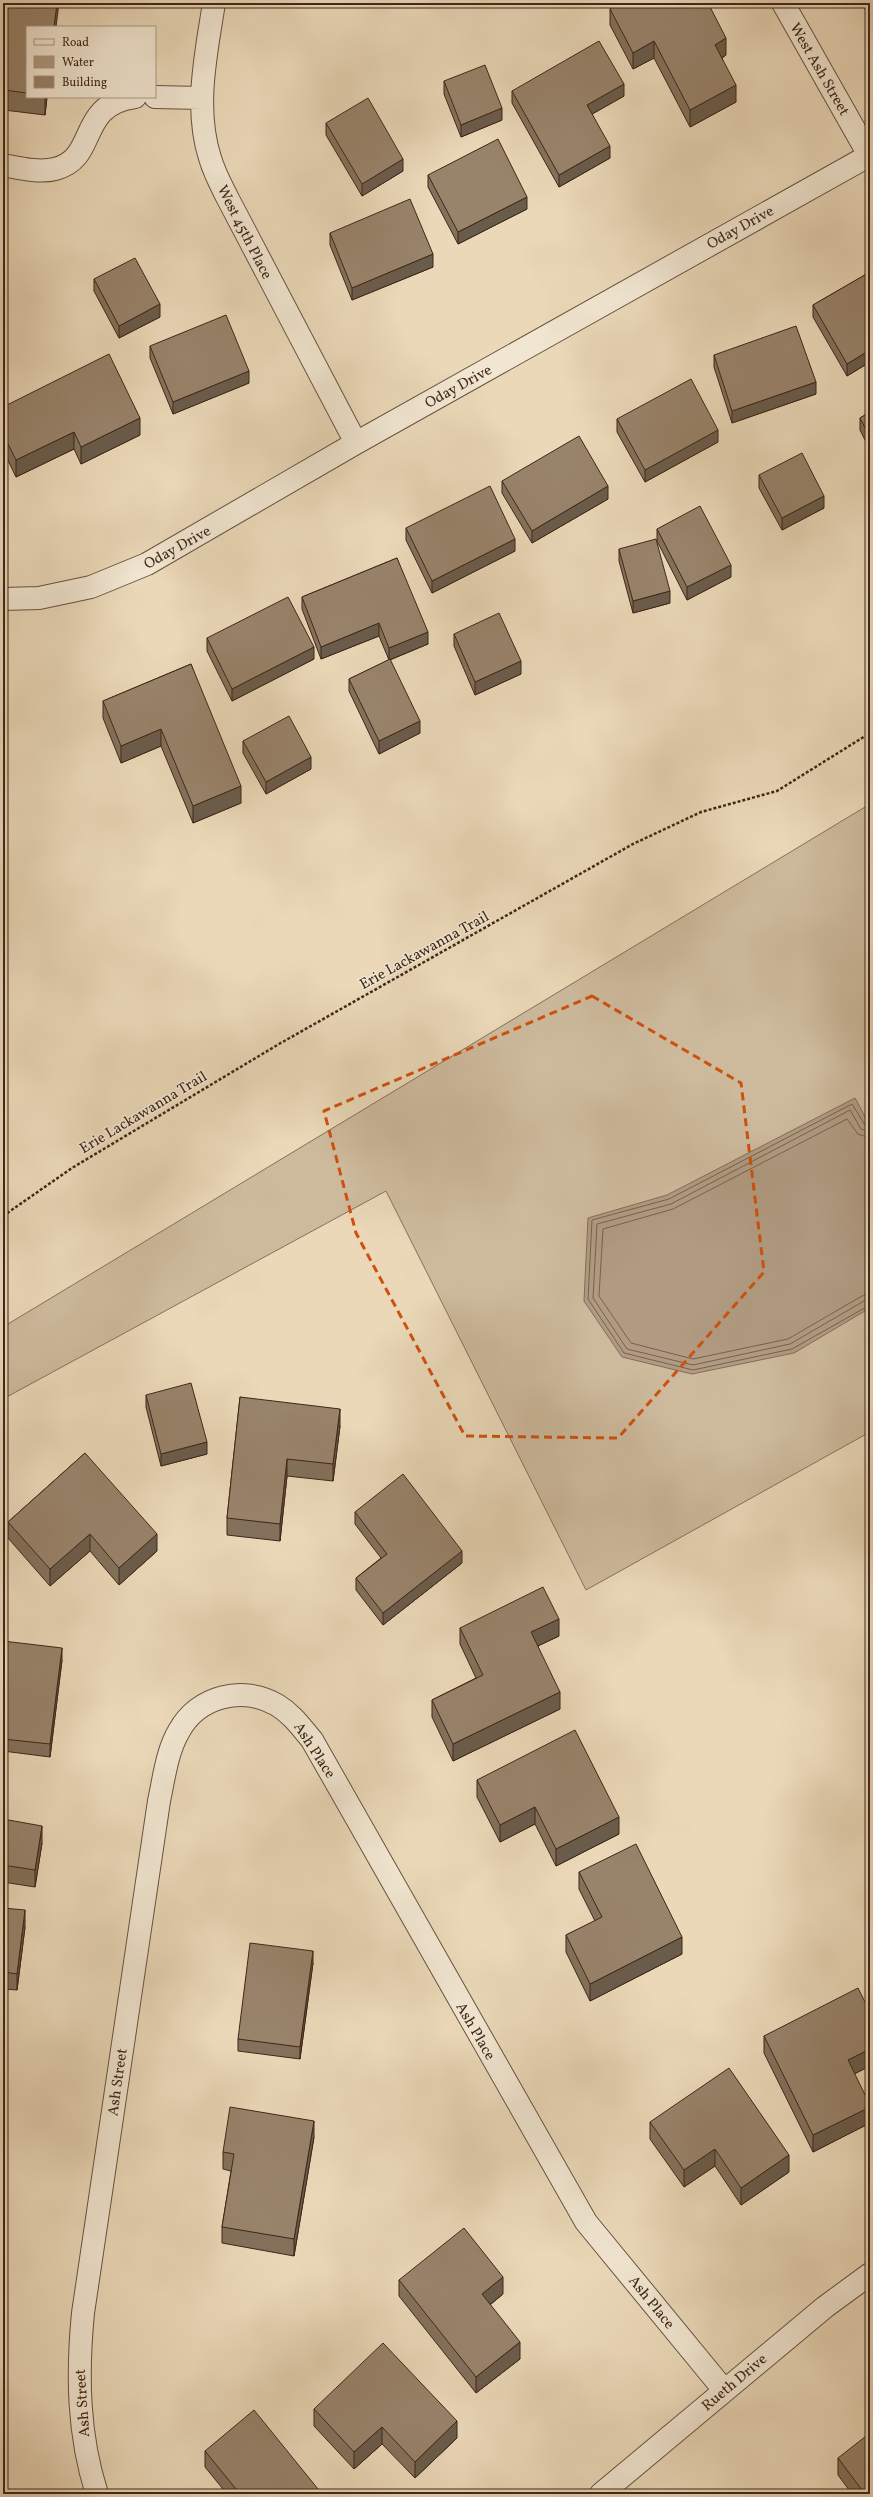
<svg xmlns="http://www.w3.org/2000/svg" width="873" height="2497" font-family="Vollkorn,serif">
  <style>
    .grass { fill: #cdba9d; stroke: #86705a }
    .water { fill: #b09b82; stroke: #836c58 }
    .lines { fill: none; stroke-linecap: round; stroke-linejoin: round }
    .shore { stroke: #78604d; stroke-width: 1 }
    .minor-casing { stroke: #6a5240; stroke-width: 24 }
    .path { stroke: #3f2618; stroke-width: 2.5; stroke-dasharray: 3 2; stroke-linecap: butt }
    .minor { stroke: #f1e6d1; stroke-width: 22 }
    .wall { fill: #83715c; stroke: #3f2618 }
    .shaded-wall { fill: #6a5c4b; stroke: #3f2618 }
    .building { fill: #98836b; stroke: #3f2618 }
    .marked { fill: none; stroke: #cf510e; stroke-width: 3; stroke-dasharray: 8 5; stroke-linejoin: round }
    .labels { text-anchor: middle; stroke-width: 3; stroke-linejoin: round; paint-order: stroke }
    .street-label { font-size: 15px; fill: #3f2618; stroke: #f1e6d1 }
  </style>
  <rect width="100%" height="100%" fill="#ead8b8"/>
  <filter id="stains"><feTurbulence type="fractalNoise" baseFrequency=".005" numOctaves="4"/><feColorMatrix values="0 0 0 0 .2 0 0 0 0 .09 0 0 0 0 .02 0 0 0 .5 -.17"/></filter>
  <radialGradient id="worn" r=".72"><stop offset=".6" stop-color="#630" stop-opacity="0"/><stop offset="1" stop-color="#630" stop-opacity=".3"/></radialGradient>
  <!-- grass -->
  <path class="grass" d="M870,804V1432L586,1590L386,1191L3,1399V1327Z"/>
  <!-- water -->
  <path class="water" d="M855,1098L870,1126V1308L794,1353L692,1374L622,1357L584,1301L588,1218L667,1195Z"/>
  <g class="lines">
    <!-- shore -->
    <path class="shore" d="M870,1127L865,1125L852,1104L669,1199L592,1220L588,1299L624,1353L693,1370L792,1349L870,1305
      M870,1132L861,1129L850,1110L671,1204L597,1224L593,1298L627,1349L693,1365L790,1344L864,1301L870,1300
      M870,1138L858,1134L847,1119L673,1209L603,1229L599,1296L631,1343L693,1359L788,1339L862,1296L870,1294"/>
    <defs>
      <path id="minor" d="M214,3C206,54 194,108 210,158C214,172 221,185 227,197L356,443
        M783,3L869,155
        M155,97L202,98
        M3,165C19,168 39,173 55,169C99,158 76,105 135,97
        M3,599L39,598L91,587L147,564L356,443L870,155
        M97,2494C78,2435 77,2375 83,2313L159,1801C164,1778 167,1751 179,1731C198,1696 243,1685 277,1705C292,1714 301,1727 312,1740L586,2222L724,2390
        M601,2494L825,2307L870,2274"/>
    </defs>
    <!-- minor casing -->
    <use href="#minor" class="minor-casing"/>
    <!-- path -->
    <path class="path" d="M3,1216L72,1168L279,1044L633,844L701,812L777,791L870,733"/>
    <!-- minor -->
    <use href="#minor" class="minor"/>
  </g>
  <!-- wall -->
  <path class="wall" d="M3,3L27,27V97H47L45,115L4,110L3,114Z
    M862,3H870V19Z
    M610,9L726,55L722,58L736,102L690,127L654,58L633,69L610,25Z
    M444,81L502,120L461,137L444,94Z
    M512,91L624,96L592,114L610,158L559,187L512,103Z
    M326,123L403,171L362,196L326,135Z
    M428,175L527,209L458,244L428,187Z
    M330,233L433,267L352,300L330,245Z
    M870,272V362L847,376L813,317V305Z
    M94,279L160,317L119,338L94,291Z
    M150,346L249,383L173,414L150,358Z
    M714,355L816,394L732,423L714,367Z
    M3,407L140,435L81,464L74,449L16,477L3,450Z
    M870,412V450L860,430V418Z
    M617,419L718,442L645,482L617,432Z
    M759,475L824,508L782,530L759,488Z
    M502,481L608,499L532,543L502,493Z
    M406,528L515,551L432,593L406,540Z
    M657,529L731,577L687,600L657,541Z
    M619,549L670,603L633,613L619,561Z
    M397,558L428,644L390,660L420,733L379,754L349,691V679L389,660L379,636L321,659L302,609V597Z
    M454,634L521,674L475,695L454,646Z
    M207,638L314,659L232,701L207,651Z
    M191,664L241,803L193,823L161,746L121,763L103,718V701Z
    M243,741L311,769L266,794L243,753Z
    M146,1395L207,1454L161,1466L146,1407Z
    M240,1397L340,1426L333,1481L287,1476L280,1541L227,1535V1518Z
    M85,1453L157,1551L119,1585L90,1551L50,1586L8,1538V1522Z
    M355,1512L462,1563L383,1625L356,1590V1578L381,1558L355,1524Z
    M460,1628L559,1636L538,1646L560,1709L453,1761L432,1717V1700L476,1678L460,1644Z
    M3,1641L62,1660L50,1757L3,1751Z
    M477,1780L619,1834L556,1866L535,1824L500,1842L477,1797Z
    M3,1819L42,1843L35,1887L3,1882Z
    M579,1872L682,1954L590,2001L566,1952V1935L595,1921L579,1889Z
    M3,1908L25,1927L17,1990L4,1989L3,1999Z
    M313,1963L300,2059L238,2051V2039Z
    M870,2012V2066L854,2074L870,2105V2123L813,2152L764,2053V2036Z
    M650,2122L789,2172L741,2205L715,2166L684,2187L650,2139Z
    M314,2137L294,2256L222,2243V2227L231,2171L223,2169V2152Z
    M399,2280L503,2294L490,2305L520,2359L476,2393L399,2296Z
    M314,2409L457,2438L415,2478L382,2444L354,2469L314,2426Z
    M205,2451L322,2494H227L205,2467Z
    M838,2458L870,2494H852L838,2475Z"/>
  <!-- shaded-wall -->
  <path class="shaded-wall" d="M57,3H59L56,27H54Z
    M726,38V55L715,62V45Z
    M654,41V58L633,69V53Z
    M624,84V96L587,117V105Z
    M736,85V102L690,127V110Z
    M4,90V110L3,114V94Z
    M45,97H47L45,115Z
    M502,108V120L461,137V125Z
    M610,146V158L559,187V175Z
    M403,159V171L362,196V184Z
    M527,197V209L458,244V232Z
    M433,254V267L352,300V288Z
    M160,304V317L119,338V326Z
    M870,350V362L847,376V364Z
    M249,371V383L173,414V402Z
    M816,382V394L732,423V411Z
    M140,418V435L81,464V447Z
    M718,430V442L645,482V470Z
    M74,432V449L16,477V460Z
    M608,486V499L532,543V531Z
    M824,496V508L782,530V518Z
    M515,539V551L432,593V581Z
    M731,565V577L687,600V587Z
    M670,591V603L633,613V601Z
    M379,623V636L321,659V647Z
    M428,632V644L389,660V648Z
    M314,647V659L232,701V689Z
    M521,661V674L475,695V682Z
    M420,721V733L379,754V741Z
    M161,729V746L121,763V746Z
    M311,757V769L266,794V782Z
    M241,786V803L193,823V806Z
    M340,1409V1426L333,1481V1464Z
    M207,1442V1454L161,1466V1454Z
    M287,1459V1476L280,1541V1524Z
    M90,1534V1551L50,1586V1569Z
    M157,1534V1551L119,1585V1568Z
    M462,1551V1563L383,1625V1613Z
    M559,1619V1636L531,1649V1632Z
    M62,1648V1660L50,1757V1744Z
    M560,1692V1709L453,1761V1744Z
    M7,1761V1777L3,1805V1788Z
    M535,1807V1824L500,1842V1825Z
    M619,1817V1834L556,1866V1849Z
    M42,1826V1843L35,1887V1870Z
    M25,1910V1927L17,1990V1974Z
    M682,1937V1954L590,2001V1984Z
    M313,1951V1963L300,2059V2047Z
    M4,1972V1989L3,1999V1982Z
    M870,2049V2066L848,2077V2060Z
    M870,2107V2123L813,2152V2135Z
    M314,2121V2137L294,2256V2239Z
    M715,2149V2166L684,2187V2170Z
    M789,2155V2172L741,2205V2188Z
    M503,2277V2294L482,2311V2294Z
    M520,2342V2359L476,2393V2377Z
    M457,2421V2438L415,2478V2462Z
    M382,2427V2444L354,2469V2452Z"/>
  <!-- building -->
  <path class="building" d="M3,3H57L54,27H27V93L4,90L3,94Z
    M620,3H708L726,38L715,45L736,85L690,110L654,41L633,53L610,9Z
    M599,41L624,84L587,105L610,146L559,175L512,91Z
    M485,65L502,108L461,125L444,81Z
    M368,98L403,159L362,184L326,123Z
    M498,139L527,197L458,232L428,175Z
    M410,199L433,254L352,288L330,233Z
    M135,258L160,304L119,326L94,279Z
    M870,272V350L847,364L813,305Z
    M226,315L249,371L173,402L150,346Z
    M796,326L816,382L732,411L714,355Z
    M109,354L140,418L81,447L74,432L16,460L3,434V407Z
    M691,379L718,430L645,470L617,419Z
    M870,412V437L860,418Z
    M579,436L608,486L532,531L502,481Z
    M802,453L824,496L782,518L759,475Z
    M490,486L515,539L432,581L406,528Z
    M700,506L731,565L687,587L657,529Z
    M656,539L670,591L633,601L619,549Z
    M397,558L428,632L389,648L379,623L321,647L302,597Z
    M288,597L314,647L232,689L207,638Z
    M499,613L521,661L475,682L454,634Z
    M390,659L420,721L379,741L349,679Z
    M191,664L241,786L193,806L161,729L121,746L103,701Z
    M289,716L311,757L266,782L243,741Z
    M191,1383L207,1442L161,1454L146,1395Z
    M240,1397L340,1409L333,1464L287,1459L280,1524L227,1518Z
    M85,1453L157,1534L119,1568L90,1534L50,1569L8,1522Z
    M403,1474L462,1551L383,1613L356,1578L387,1554L355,1512Z
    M543,1587L559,1619L531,1632L560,1692L453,1744L432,1700L483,1675L460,1628Z
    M3,1641L62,1648L50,1744L3,1739Z
    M575,1730L619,1817L556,1849L535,1807L500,1825L477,1780Z
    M3,1760L7,1761L3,1788Z
    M3,1819L42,1826L35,1870L3,1865Z
    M636,1844L682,1937L590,1984L566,1935L602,1917L579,1872Z
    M3,1908L25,1910L17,1974L4,1972L3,1982Z
    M250,1943L313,1951L300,2047L238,2039Z
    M858,1988L870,2012V2049L848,2060L870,2105V2107L813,2135L764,2036Z
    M729,2068L789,2155L741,2188L715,2149L684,2170L650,2122Z
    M230,2107L314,2121L294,2239L222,2227L234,2154L223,2152Z
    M464,2228L503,2277L482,2294L520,2342L476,2377L399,2280Z
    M383,2343L457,2421L415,2462L382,2427L354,2452L314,2409Z
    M254,2410L322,2494H240L205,2451Z
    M870,2433V2494H865L838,2458Z"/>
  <!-- marked area -->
  <path class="marked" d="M592,996L741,1083L764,1272L618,1438L465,1436L356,1233L324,1111Z"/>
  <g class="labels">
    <!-- street labels -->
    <g class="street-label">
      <text transform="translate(820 69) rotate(60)" y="5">West Ash Street</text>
      <text transform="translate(740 227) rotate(-29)" y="5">Oday Drive</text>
      <text transform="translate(245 232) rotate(63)" y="5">West 45th Place</text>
      <text transform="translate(458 386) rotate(-29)" y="5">Oday Drive</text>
      <text transform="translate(177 547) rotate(-29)" y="5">Oday Drive</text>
      <text transform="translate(424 950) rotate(-29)" y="5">Erie Lackawanna Trail</text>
      <text transform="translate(143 1112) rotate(-31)" y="5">Erie Lackawanna Trail</text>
      <text transform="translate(315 1750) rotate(57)" y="5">Ash Place</text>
      <text transform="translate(476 2031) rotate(60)" y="5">Ash Place</text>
      <text transform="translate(117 2082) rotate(-82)" y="5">Ash Street</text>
      <text transform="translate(652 2302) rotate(51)" y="5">Ash Place</text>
      <text transform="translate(734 2382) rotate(-40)" y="5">Rueth Drive</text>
      <text transform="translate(82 2403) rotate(-94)" y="5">Ash Street</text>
    </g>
  </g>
  <!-- margin -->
  <rect width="873" height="2497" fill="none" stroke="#ead8b8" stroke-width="16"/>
  <rect x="4" y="4" width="865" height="2489" fill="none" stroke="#3f2618" stroke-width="2"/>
  <rect x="8" y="8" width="857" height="2481" fill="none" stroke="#3f2618"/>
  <!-- legend -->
  <rect x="26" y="26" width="130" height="72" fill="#f1e6d1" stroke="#aa9987"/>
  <rect x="34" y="39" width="20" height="6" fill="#f1e6d1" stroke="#aa9987"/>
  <text x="62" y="46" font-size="12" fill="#3f2618">Road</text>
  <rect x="34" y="56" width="20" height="12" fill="#b09b82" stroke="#aa9987"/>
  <text x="62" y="66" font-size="12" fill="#3f2618">Water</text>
  <rect x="34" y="76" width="20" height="12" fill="#98836b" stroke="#aa9987"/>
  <text x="62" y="86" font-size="12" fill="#3f2618">Building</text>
  <rect width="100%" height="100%" filter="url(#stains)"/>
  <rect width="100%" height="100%" fill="url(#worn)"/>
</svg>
